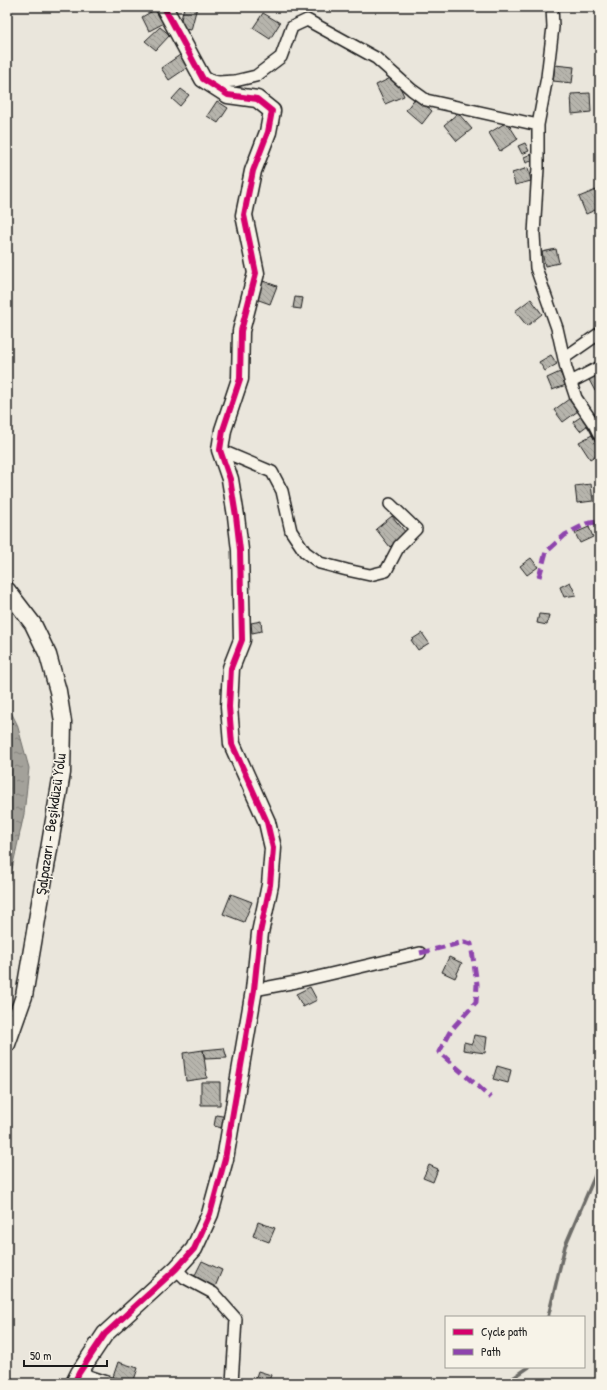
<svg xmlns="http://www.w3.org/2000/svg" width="607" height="1390" font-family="'Patrick Hand',sans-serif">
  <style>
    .water { fill: url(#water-ripples); stroke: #6d6c68 }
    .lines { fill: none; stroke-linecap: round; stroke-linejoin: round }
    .stream { stroke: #6d6c68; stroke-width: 3.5 }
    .building { fill: url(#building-back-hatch); stroke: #1c1c1c }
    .street-casing { stroke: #1c1c1c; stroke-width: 14 }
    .secondary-casing { stroke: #1c1c1c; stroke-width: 19 }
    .street { stroke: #f7f3e8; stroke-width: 11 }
    .secondary { stroke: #f7f3e8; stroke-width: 16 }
    .quiet { stroke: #8e44ad; stroke-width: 5; stroke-dasharray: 10 5; stroke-linecap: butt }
    .cycleway-casing { stroke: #f7f3e8; stroke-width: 8 }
    .cycleway { stroke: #d6006c; stroke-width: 6 }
    .labels { text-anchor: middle; stroke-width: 3; stroke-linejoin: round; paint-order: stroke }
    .street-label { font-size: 15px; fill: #1c1c1c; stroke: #f7f3e8 }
  </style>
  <defs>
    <pattern id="water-ripples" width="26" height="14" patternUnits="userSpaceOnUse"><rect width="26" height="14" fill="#a3a19a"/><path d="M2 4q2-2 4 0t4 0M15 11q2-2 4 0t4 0" fill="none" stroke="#84827d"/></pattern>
    <pattern id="building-back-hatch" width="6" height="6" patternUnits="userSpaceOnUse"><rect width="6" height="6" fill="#b6b4ac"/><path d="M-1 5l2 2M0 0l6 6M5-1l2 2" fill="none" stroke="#9c9a93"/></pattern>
  </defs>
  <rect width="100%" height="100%" fill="#eae6dc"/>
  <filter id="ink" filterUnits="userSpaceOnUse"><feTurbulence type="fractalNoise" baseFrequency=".025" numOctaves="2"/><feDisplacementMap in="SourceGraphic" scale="8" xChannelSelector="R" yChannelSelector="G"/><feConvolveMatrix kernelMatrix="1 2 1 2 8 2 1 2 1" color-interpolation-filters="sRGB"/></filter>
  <g filter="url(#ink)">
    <!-- water -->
    <path class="water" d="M7,704L17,724L29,768L24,814L7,892Z"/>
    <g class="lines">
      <!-- stream -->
      <path class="stream" d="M548,1317L565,1246L600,1164
        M506,1383L529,1367"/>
    </g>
    <!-- building -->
    <path class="building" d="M184,7H197L191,30L179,28Z
      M158,8L166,22L149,31L142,17Z
      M263,13L280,23L270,39L253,28Z
      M160,27L170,35L156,50L145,41Z
      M180,55L188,67L169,80L161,68Z
      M555,65L574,67L572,83L553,81Z
      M395,76L404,96L385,104L376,85Z
      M181,89L189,95L180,106L172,99Z
      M590,93L591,112L572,114L571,94Z
      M416,97L432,111L422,124L406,110Z
      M217,101L228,108L218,123L207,116Z
      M458,113L472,129L457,141L444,125Z
      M507,122L518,139L500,151L489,133Z
      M525,143L529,151L522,154L518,146Z
      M531,154L534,160L526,163L524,157Z
      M528,168L531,181L515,185L512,173Z
      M596,190L600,201V208L586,214L579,197Z
      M556,249L559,263L545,266L542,252Z
      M263,281L277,286L270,304L256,299Z
      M295,297L303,298L301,309L293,308Z
      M531,299L542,314L527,326L515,311Z
      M551,355L557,364L545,371L539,362Z
      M560,372L566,385L552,390L547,378Z
      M600,372V389L595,391L588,378Z
      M569,399L578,411L563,422L554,410Z
      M582,416L588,425L580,431L573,422Z
      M592,435L600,449V453L590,459L579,442Z
      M591,484L593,501L577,503L575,486Z
      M392,516L406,533L390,547L376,529Z
      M589,527L593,537L580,543L575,533Z
      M531,558L538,567L527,575L520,566Z
      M570,582L576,595L564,597L560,587Z
      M539,614L549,615L547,625L537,623Z
      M261,621L262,631L252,633L251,623Z
      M422,633L429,643L418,650L411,640Z
      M231,894L252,902L244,922L223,914Z
      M449,957L462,963L455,978L442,972Z
      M310,987L317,1000L303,1007L296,994Z
      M474,1035L487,1037L485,1053L463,1050L464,1042L472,1044Z
      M224,1048L227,1058L205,1059L203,1050Z
      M203,1050L207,1078L186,1081L183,1053Z
      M497,1066L511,1070L508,1083L493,1079Z
      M201,1082H220V1105H201Z
      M216,1115L228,1117L226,1129L214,1126Z
      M429,1165L438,1169L433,1182L423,1178Z
      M258,1222L275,1228L269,1242L253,1236Z
      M202,1261L222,1270L215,1287L194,1277Z
      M118,1362L138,1368L133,1383L113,1377Z
      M258,1371L271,1375L268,1383H254Z"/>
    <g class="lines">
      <defs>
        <path id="street" d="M552,7L553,27L547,77L538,125V168L534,234L536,268L557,328L566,368L576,398L595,426L600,436
          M208,80L218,82L235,81L256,76L281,57L292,27L307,20L376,58L412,90L426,100L538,125
          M564,358L600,333
          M571,382L600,367
          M220,450L272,472L282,491L291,531L305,552L320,563L347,570L370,575L386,571L399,546L416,529L390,504
          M254,990L296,982L420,953
          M176,1269L185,1278L213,1293L236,1319L232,1383
          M79,1373L110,1383"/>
        <path id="secondary" d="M7,590L33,624L48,655L58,691L63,722L62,773L24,996L7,1044
          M74,1383L79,1373L105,1334L176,1269L194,1249L210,1214L225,1159L254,990L260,933L270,885L273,848L267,822L232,744L229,707L231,668L242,640L240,550L236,516L230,479L220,450L223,430L240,379L241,331L256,273L244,215L253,171L268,132L272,111L257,99L228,95L203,79L164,7"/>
      </defs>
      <!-- street casing -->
      <use href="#street" class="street-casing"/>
      <!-- secondary casing -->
      <use href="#secondary" class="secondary-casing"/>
      <!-- street -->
      <use href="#street" class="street"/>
      <!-- secondary -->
      <use href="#secondary" class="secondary"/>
      <!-- quiet -->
      <path class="quiet" d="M539,577L546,552L565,535L586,524L600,521
        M420,953L464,942L471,944L477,984L476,1002L451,1030L439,1052L491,1098"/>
      <defs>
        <path id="cycleway" d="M74,1383L79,1373L105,1334L176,1269L194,1249L210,1214L225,1159L254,990L260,933L270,885L273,848L267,822L232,744L229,707L231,668L242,640L240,550L236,516L230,479L220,450L223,430L240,379L241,331L256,273L244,215L253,171L268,132L272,111L257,99L228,95L203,79L164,7"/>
      </defs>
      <!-- cycleway casing -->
      <use href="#cycleway" class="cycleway-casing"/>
      <!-- cycleway -->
      <use href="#cycleway" class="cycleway"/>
    </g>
  </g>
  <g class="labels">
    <!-- street labels -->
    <g class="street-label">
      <text transform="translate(51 824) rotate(-82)" y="5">Şalpazarı - Beşikdüzü Yolu</text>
    </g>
  </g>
  <!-- margin -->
  <rect width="607" height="1390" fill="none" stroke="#f7f3e8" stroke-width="24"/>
  <rect x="12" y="12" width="583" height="1366" fill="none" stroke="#1c1c1c" stroke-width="1.5" filter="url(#ink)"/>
  <!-- legend -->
  <rect x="445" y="1316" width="140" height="52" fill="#f7f3e8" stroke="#9f9d96"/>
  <rect x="453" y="1329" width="20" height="6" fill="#d6006c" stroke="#9f9d96"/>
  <text x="481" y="1336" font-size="12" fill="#1c1c1c">Cycle path</text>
  <rect x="453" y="1349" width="20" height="6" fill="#8e44ad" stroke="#9f9d96"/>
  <text x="481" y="1356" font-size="12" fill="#1c1c1c">Path</text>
  <!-- scale -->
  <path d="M24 1360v6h83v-6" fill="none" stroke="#1c1c1c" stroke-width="2"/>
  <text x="30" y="1360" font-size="12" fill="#1c1c1c" stroke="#f7f3e8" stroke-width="3" paint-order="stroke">50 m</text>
</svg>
